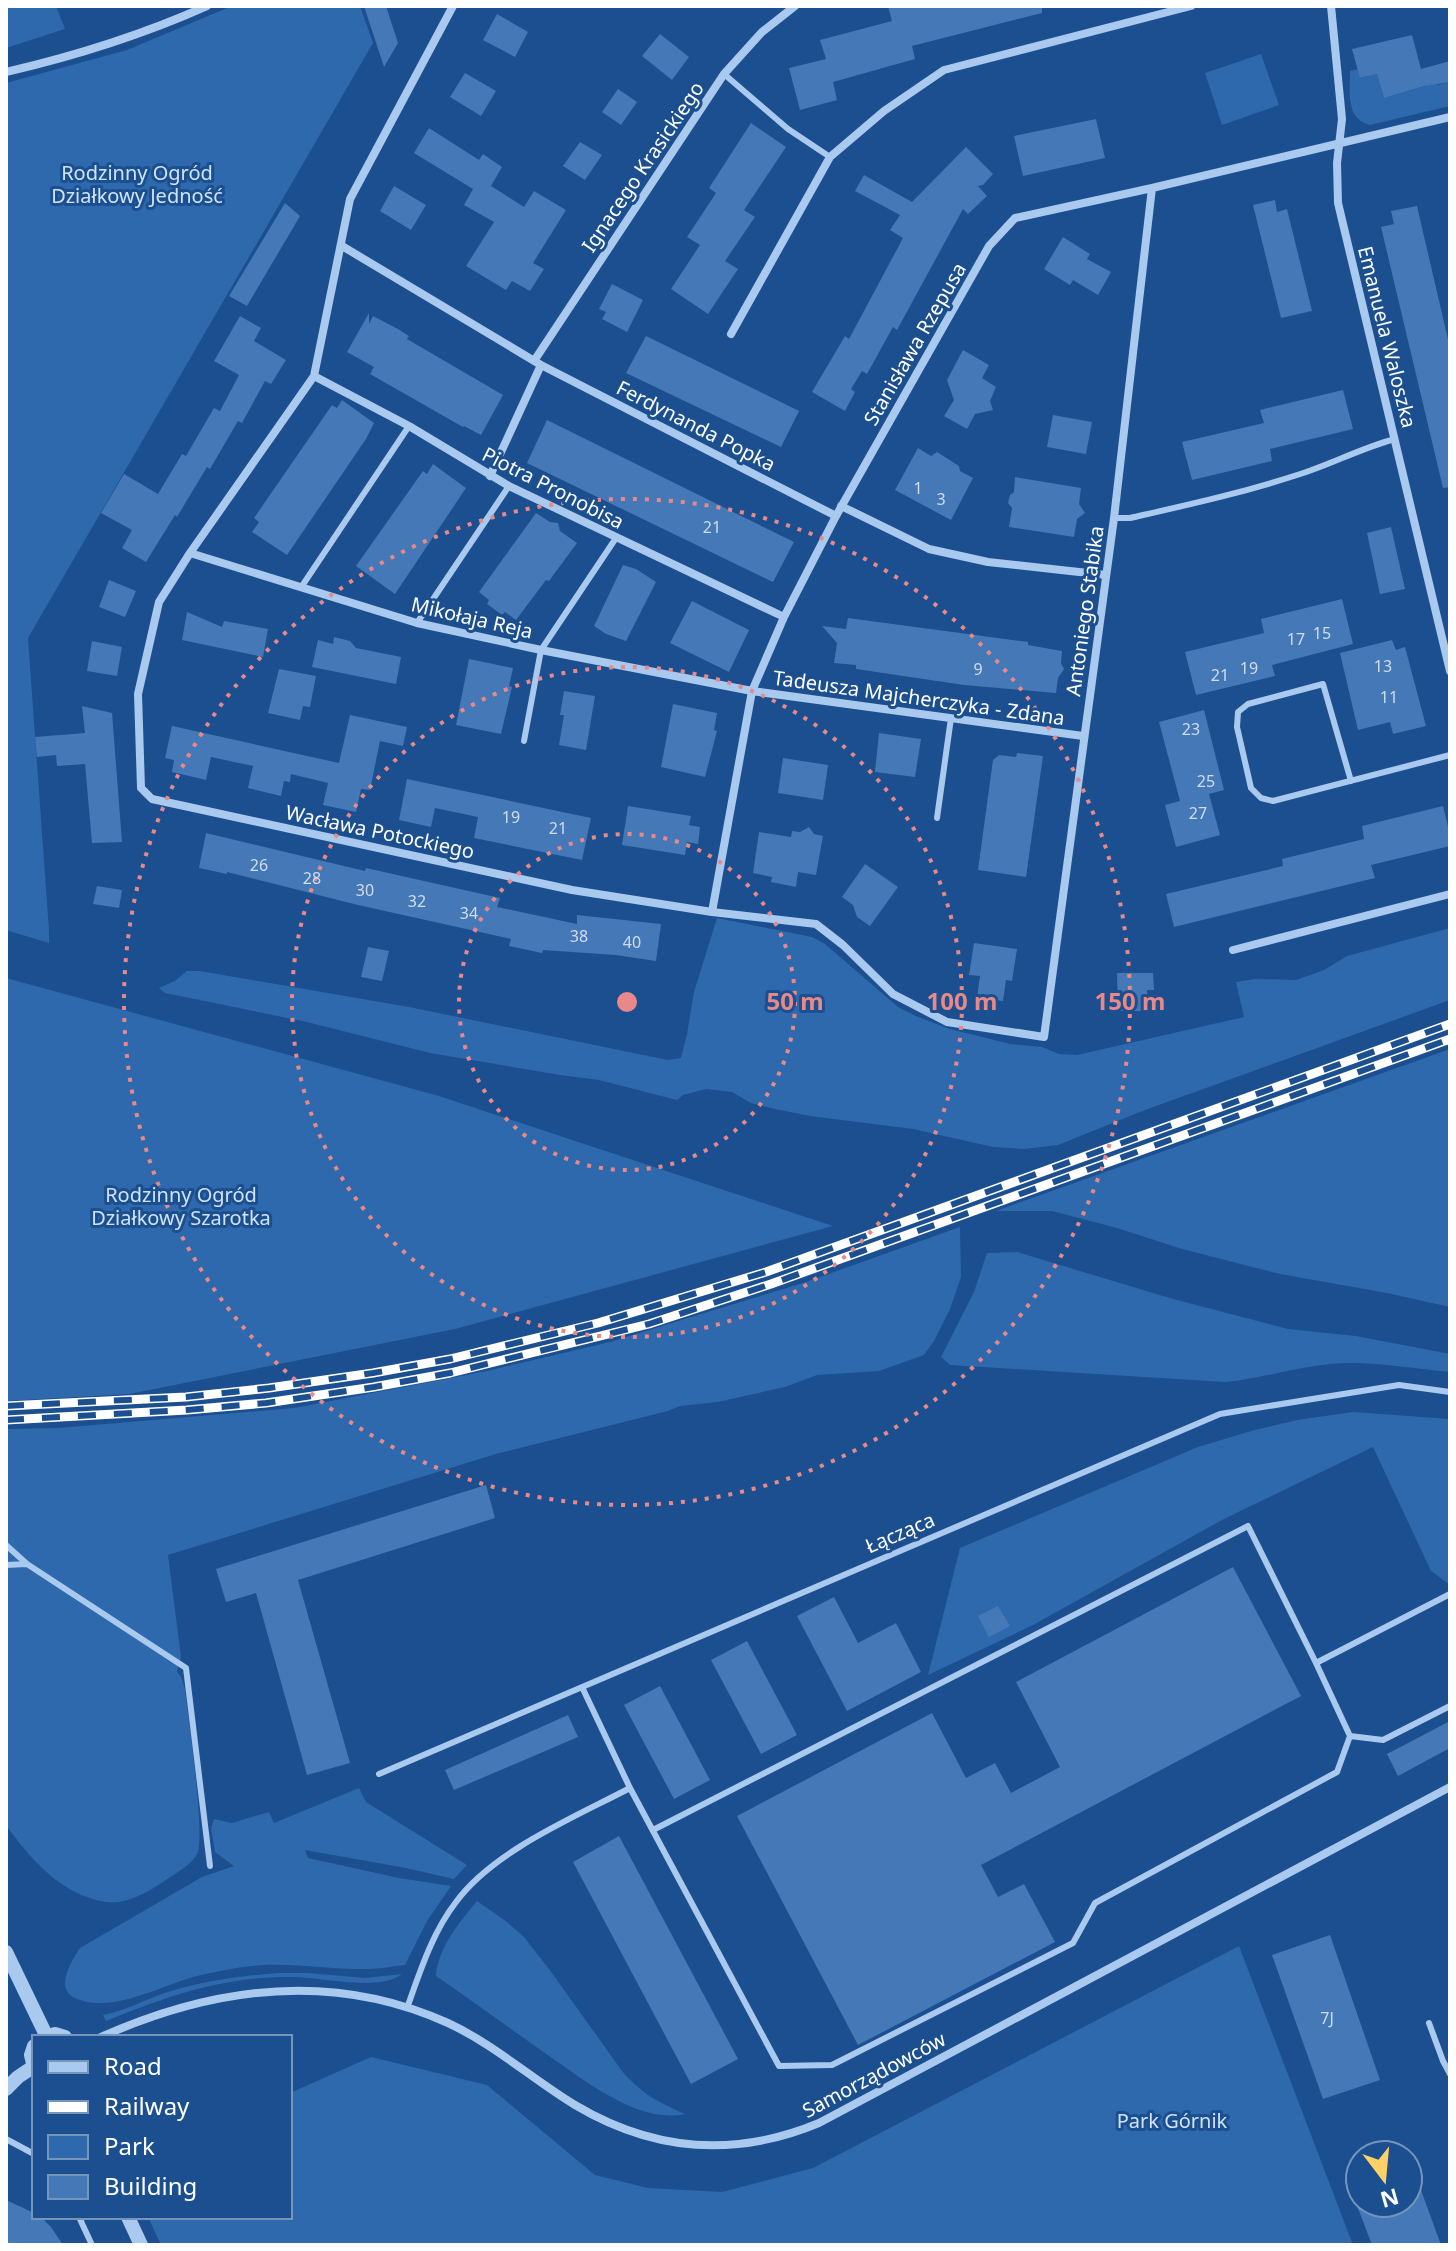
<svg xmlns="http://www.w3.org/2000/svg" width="1456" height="2251" font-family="'Noto Sans',sans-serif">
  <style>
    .green { fill: #2e69ad }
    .building { fill: #4478b7 }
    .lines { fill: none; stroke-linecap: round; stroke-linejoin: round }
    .service { stroke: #a9c9ee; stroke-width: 6 }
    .minor { stroke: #a9c9ee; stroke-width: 8 }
    .tertiary { stroke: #a9c9ee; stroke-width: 14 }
    .rail-casing { stroke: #fff; stroke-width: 9 }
    .rail { stroke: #1b4f8f; stroke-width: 6; stroke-dasharray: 18; stroke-linecap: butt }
    .ring { fill: none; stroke: #e88989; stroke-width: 4; stroke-dasharray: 4 8 }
    .labels { text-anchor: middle; stroke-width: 6; stroke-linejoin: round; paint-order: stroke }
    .number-label { font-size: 16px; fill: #d0dded }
    .street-label { font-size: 20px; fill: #fff; stroke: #1b4f8f }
    .park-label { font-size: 20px; fill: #cfe3fa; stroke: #1b4f8f }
    .centre { fill: #e88989; stroke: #1b4f8f; stroke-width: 4 }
    .ring-label { font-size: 24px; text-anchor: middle; font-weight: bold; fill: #e88989; stroke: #1b4f8f; stroke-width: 6; stroke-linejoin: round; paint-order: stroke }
  </style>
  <rect width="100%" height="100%" fill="#1b4f8f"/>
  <!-- green -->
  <path class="green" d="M6,6H56L65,29L6,48Z
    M232,6H360L373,43L28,638L49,930V943L6,930V83L127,50Z
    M1261,54L1279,105L1222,125L1205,73Z
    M1358,69L1361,78L1377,74L1384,98L1426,86L1434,72L1437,85L1450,82V106L1370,125C1345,119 1350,92 1350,71Z
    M717,918L812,937L825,944L898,1007L918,1017L950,1029L1010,1044L1042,1047L1059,1054L1077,1055L1244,1017L1236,982L1255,979L1296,980L1324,970L1347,956L1450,928V1000L1145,1110L1058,1145L1024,1149L993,1147L913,1129L810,1116L775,1109L751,1103L732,1092L706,1089L683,1095L677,1100L599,1080L560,1075L430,1053L307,1022L165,993L159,988L175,981L187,971H200L409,1007L668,1060L681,1058L687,1034L694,992Z
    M6,978L439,1096L833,1226L455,1329L129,1394L6,1401Z
    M1450,1049V1307L1387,1293L1280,1274L1182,1249L1117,1228L1052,1211H996Z
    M960,1227L961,1277L950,1309L934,1341L924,1355L879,1371L817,1375L785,1387L758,1393L718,1402L680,1406L668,1411L496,1454L168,1555L181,1657L177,1672L181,1677L185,1689C188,1716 206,1837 197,1854C191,1866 174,1874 163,1882C148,1892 126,1905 106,1902C63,1896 30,1859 6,1825V1429L58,1428L294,1408L487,1371L610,1342L806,1282Z
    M1017,1252L1173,1299L1288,1329L1356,1336L1450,1354V1372C1417,1369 1383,1363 1350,1363C1308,1363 1267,1378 1225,1382L950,1365L941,1357L974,1292L987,1253Z
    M1353,1412L1450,1419V1585L1431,1571L1373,1447L1222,1520L1033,1625L928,1675L960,1548L1198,1447L1251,1431L1297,1420Z
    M359,1788L366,1802L467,1865L454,1879L406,1868L305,1850L308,1858L399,1878L451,1886L427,1921L405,1965C393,1966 381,1969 369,1969C334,1970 299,1963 264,1965C242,1966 219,1971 197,1976C161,1985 110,2016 73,1997C55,1987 72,1960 80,1948L202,1877L234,1866L215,1852L211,1828L214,1819L232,1823L269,1812L274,1823Z
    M477,1901L507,1922L524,1937L549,1969L622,2071C642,2094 658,2102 685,2114C637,2125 579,2076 542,2051C507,2026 472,2001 436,1976C438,1947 460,1922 477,1901Z
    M1239,1946L1353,2245H161L148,2217H290V2093L371,2057L487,2085L595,2175L648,2188L722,2192L813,2168Z
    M279,1973H308L365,1978L402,1974C380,1992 321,1977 292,1977C224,1976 167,1996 106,2021L103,2015C124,2011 142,2001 162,1994C200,1981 239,1976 279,1973Z"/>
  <!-- building -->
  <path class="building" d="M364,6H386L398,43L384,67Z
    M888,6H1042V13L912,46L915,59L833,82L837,100L800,110L789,68L826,59L820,40L892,21Z
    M497,14L528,32L515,57L483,40Z
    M660,34L689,57L672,80L642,56Z
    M1412,35L1421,69L1450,61V82L1425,86L1384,98L1377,74L1360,78L1352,49Z
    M465,73L496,91L481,116L450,97Z
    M618,89L637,102L621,125L602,112Z
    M1096,119L1105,158L1023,176L1014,136Z
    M751,123L786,147L744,210L755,217L725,261L738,269L708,314L671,289L700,245L687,237L716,193L709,188Z
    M429,128L479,160L483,154L502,167L491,186L524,207L534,191L566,210L533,263L544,269L530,291L512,281L506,290L466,266L494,222L464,205L473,189L414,153Z
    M580,142L602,155L585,180L563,166Z
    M966,147L993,174L983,185L978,186L987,196L968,214L963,209L897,330L893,327L867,374L862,371L851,389L855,392L845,411L812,392L845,336L849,339L903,238L890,230L900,215L855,191L864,175L912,202Z
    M394,186L426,205L411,230L380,211Z
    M1275,200L1277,212L1287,209L1312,311L1281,318L1253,205Z
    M285,203L300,216L247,306L229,296Z
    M1417,206L1450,348V487L1443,488L1381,227L1394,224L1391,211Z
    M1063,237L1090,254L1087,259L1111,272L1098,295L1073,280L1070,285L1044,269Z
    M612,284L643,300L627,332L602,319L606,312L599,309Z
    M369,313V324L373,316L398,329L409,336L407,339L503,395L481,435L464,426L463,427L370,374L374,367L347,352Z
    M240,316L261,328L254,341L286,360L271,384L265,381L242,423L238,421L210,469L207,467L177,517L175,515L146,562L122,548L132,530L101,513L124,474L158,494L182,454L186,456L214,408L220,411L239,375L214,361Z
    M646,336L799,411L781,447L626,373Z
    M963,350L989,365L982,378L996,387L990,401L993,410L975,414L967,429L944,416L954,400L947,380Z
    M1343,390L1353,429L1270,449L1272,461L1192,480L1182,442L1264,423L1260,410Z
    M342,400L374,423L366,439L287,555L252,532L259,522L254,518L332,405L337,408Z
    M1053,415L1092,422L1086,454L1047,447Z
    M547,420L794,542L773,582L527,463Z
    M918,448L931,456L937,452L959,466L960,471L973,478L951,520L895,490Z
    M433,464L466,488L395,594L356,566L423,471L427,474Z
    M1015,477L1081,488L1079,504L1085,513L1077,519L1074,537L1009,527L1012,508L1008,503L1010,495L1014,492Z
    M536,513L550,522L558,523L560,531L577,543L549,581L546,580L516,620L505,612L502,615L487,604L489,600L479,592Z
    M1391,527L1405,589L1380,594L1367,533Z
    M623,565L636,569L656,582L626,641L606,634L594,626Z
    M109,580L136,591L125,617L99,607Z
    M1342,599L1353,644L1272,665L1275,676L1196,695L1185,652L1264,633L1261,619Z
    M692,601L749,630L729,672L670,643Z
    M187,612L222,627L224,621L268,629L263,657L182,640Z
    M848,618L1028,642V645L1062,651L1061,663L1064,669L1058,678L1056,693L964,685L856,669V665L834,663L837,643L822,626L846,629Z
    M334,637L350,641L356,648L401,657L396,684L312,667L318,640L333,644Z
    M1392,640L1396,650L1405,647L1426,726L1393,734L1390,722L1358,730L1340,653Z
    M92,641L122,647L117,676L87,671Z
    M469,659L513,668L509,686L512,687L501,734L456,725Z
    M279,669L316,676L310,707L303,706L300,720L268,713Z
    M564,691L595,696L586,750L559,745L564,715H560Z
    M673,704L717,713L714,730L717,731L705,777L661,767Z
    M82,706L112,713L122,842L92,843L85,764L57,766L56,755L37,757L35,737L85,733Z
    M1204,710L1224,790L1209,794L1220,835L1176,847L1165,805L1180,801L1159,722Z
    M350,715L407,727L403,746L380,741L370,790L361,789L356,812L323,805L328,783L291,774L290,782L284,781L281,796L248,788L253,766L211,757L206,780L172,772L174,760L165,758L172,726L339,763Z
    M879,733L921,739L915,777L875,772Z
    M1017,753L1043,756L1026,877L978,870L993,760L999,755L1016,757Z
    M783,758L828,765L823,800L778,793Z
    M407,779L591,818L582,860L474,838L478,817L435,808L431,827L399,820Z
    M628,806L691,816L689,825L700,827L698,844L687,842L685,855L622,845Z
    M1443,806L1450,835V846L1371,865L1375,878L1174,927L1166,894L1283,866L1282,859L1364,839L1362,826Z
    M809,827L814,834L823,836L816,875L798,872L796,887L771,882L772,877L753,873L759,832L791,837L792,831L800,832Z
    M206,833L365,871L366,868L500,898L497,907L577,924V915L661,924L656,961L615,955L543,950L542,953L509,946L511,939L358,905L227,872V874L199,868Z
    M865,864L898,887L870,926L857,917L853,905L842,897Z
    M97,886L122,890L119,908L93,904Z
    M974,943L1017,949L1012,981L1006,980L1003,1001L977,998L980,976L969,975Z
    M368,947L389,951L382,981L361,977Z
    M1117,973H1153L1154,990H1147L1148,1011H1118Z
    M486,1485L495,1518L298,1580L350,1763L307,1775L256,1593L226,1602L216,1569Z
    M1233,1567L1301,1696L981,1865L998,1897L1024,1884L1055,1942L858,2045L737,1816L932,1713L966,1778L995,1763L1011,1793L1060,1767L1016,1682Z
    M834,1597L858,1643L896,1623L921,1672L847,1711L797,1616Z
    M998,1606L1010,1626L989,1637L978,1616Z
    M747,1641L797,1735L761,1754L711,1660Z
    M660,1686L710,1780L674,1799L624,1705Z
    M568,1715L578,1737L454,1790L445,1770Z
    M1450,1721V1748L1398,1776L1387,1754Z
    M619,1836L738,2059L691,2084L573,1862Z
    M1330,1935L1380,2080L1323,2099L1272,1955Z
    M1410,2160L1441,2245H1372L1356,2203H1408V2161Z
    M6,2200L34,2213V2217H41L51,2227L63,2245H6Z"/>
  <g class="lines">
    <!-- service -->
    <path class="service" d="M724,74L788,129L830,157
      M1114,518H1130C1187,505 1242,493 1297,475C1330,465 1361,448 1395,439
      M302,586L409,426
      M417,623L509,486
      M524,741L541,650L616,538
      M1351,781L1323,684L1248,704L1238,712L1237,727L1251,788L1261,798L1273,801L1450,755
      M937,818L951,718
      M6,1545L27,1564L186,1668L210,1866
      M6,1565L27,1564
      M1350,1736L1383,1740L1450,1706
      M379,1774L1220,1414L1399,1385L1450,1392
      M630,1788L779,2066L832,2065L1073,1943L1095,1903L1337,1772L1350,1736L1316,1663L1450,1594
      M653,1830L1248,1526L1316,1663
      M407,2008C420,1972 432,1933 456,1902C493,1851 575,1817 630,1788L582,1687
      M1429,2023L1443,2061L1450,2074
      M6,2139L34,2154
      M79,2217L92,2245"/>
    <!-- minor -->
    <path class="minor" d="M453,6L350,199L314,376L190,553L159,602L138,694L141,788L152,799L572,890L712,912L816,924L843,945L893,994L947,1022L1044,1037L1114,518L1152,188
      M1331,6L1342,119L1337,163L1338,203L1450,671
      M6,72C75,56 142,35 207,6
      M342,246L541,365L836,516
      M731,334L830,157L884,111L944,70L1191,6
      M534,361L724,74L762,32L795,6
      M314,376L409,426L509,486L784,617
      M490,476L541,365
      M841,506L929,549L988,562L1106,575
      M190,553L417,623L541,650L752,691L1083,736
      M712,912L752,691L784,617L836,516L989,246L1015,218L1152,188L1450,117
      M1233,950L1450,894
      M101,2037C213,1987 333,1971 448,2023C495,2045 532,2079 575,2105C654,2152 735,2158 819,2123L1450,1787"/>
    <!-- tertiary -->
    <path class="tertiary" d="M6,1952L46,2035
      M44,2037L55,2034L65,2037
      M34,2046L31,2055L34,2068
      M6,2089L18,2077L33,2067
      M128,2217L141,2245"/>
    <defs>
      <path id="rail" d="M6,1406L186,1397L269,1388L373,1373L450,1359L598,1323L766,1272L1450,1024
        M6,1420L187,1410L266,1403L374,1387L450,1373L649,1324L771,1284L1450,1039"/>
    </defs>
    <!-- rail casing -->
    <use href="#rail" class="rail-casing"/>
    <!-- rail -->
    <use href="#rail" class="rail"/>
  </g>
  <!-- distance rings -->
  <g class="ring">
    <circle cx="627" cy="1002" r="168"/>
    <circle cx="627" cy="1002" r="335"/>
    <circle cx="627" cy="1002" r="503"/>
  </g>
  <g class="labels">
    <!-- number labels -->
    <g class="number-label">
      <text x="918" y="494">1</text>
      <text x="941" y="505">3</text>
      <text x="712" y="533">21</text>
      <text x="1322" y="639">15</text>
      <text x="1296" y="645">17</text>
      <text x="1383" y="672">13</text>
      <text x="1249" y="674">19</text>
      <text x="978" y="675">9</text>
      <text x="1220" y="681">21</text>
      <text x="1389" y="703">11</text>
      <text x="1191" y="735">23</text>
      <text x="1206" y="787">25</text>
      <text x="1198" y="819">27</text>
      <text x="511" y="823">19</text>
      <text x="558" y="834">21</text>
      <text x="259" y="871">26</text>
      <text x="312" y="884">28</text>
      <text x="365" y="896">30</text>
      <text x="417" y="907">32</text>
      <text x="469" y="919">34</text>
      <text x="579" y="942">38</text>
      <text x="632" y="948">40</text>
      <text x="1327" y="2024">7J</text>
    </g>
    <!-- street labels -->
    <g class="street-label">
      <text transform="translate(643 167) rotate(-56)" y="7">Ignacego Krasickiego</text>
      <text transform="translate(1387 337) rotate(76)" y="7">Emanuela Waloszka</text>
      <text transform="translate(915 344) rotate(-60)" y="7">Stanisława Rzepusa</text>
      <text transform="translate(696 426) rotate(27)" y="7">Ferdynanda Popka</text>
      <text transform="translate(553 488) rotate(27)" y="7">Piotra Pronobisa</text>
      <text transform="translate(1085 611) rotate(-82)" y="7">Antoniego Stabika</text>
      <text transform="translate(472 618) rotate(13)" y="7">Mikołaja Reja</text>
      <text transform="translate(919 698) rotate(8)" y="7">Tadeusza Majcherczyka - Zdana</text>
      <text transform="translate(380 832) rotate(12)" y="7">Wacława Potockiego</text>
      <text transform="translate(900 1533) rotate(-23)" y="7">Łącząca</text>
      <text transform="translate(874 2075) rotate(-28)" y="7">Samorządowców</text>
    </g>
    <!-- park labels -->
    <g class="park-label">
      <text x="137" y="180">Rodzinny Ogród<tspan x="137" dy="23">Działkowy Jedność</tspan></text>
      <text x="181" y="1202">Rodzinny Ogród<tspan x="181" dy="23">Działkowy Szarotka</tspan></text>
      <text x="1172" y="2128">Park Górnik</text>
    </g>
  </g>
  <circle cx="627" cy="1002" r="12" class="centre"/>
  <g class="ring-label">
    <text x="795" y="1010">50 m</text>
    <text x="962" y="1010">100 m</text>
    <text x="1130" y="1010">150 m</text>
  </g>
  <!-- border -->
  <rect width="1456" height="2251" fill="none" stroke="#ffffff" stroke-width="16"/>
  <!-- legend -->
  <rect x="32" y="2035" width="260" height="184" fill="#1b4f8f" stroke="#7695bc" stroke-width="2"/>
  <rect x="48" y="2061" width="40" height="12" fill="#a9c9ee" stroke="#7695bc" stroke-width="2"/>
  <text x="104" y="2075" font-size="24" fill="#ffffff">Road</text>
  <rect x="48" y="2101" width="40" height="12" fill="#ffffff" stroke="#7695bc" stroke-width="2"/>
  <text x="104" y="2115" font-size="24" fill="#ffffff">Railway</text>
  <rect x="48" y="2135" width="40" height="24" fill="#2e69ad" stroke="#7695bc" stroke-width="2"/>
  <text x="104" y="2155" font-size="24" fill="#ffffff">Park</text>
  <rect x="48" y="2175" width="40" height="24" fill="#4478b7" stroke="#7695bc" stroke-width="2"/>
  <text x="104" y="2195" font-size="24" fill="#ffffff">Building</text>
  <!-- north arrow -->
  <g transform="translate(1384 2179) rotate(164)"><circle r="38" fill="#1b4f8f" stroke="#7695bc" stroke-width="2"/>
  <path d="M0-6L14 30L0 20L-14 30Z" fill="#ffd166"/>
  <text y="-12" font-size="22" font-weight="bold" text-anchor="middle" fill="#ffffff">N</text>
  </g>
</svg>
